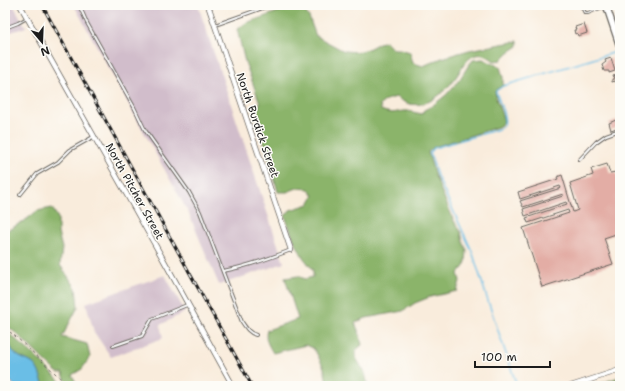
<svg xmlns="http://www.w3.org/2000/svg" width="625" height="391" font-family="'Shantell Sans',sans-serif">
  <style>
    .industrial { fill: #d1bdcb }
    .forest { fill: #8bb46b; stroke: #546844 }
    .water { fill: #6abee6; stroke: #436d81 }
    .lines { fill: none; stroke-linecap: round; stroke-linejoin: round }
    .stream { stroke: #6abee6; stroke-width: 1.5 }
    .building { fill: #e3ada5 }
    .service-casing { stroke: #69655f; stroke-width: 4 }
    .minor-casing { stroke: #69655f; stroke-width: 6 }
    .tertiary-casing { stroke: #69655f; stroke-width: 8 }
    .path { stroke: #69655f; stroke-width: 1; stroke-dasharray: 3 3; stroke-linecap: butt }
    .service { stroke: #fff; stroke-width: 2 }
    .minor { stroke: #fff; stroke-width: 4.5 }
    .tertiary { stroke: #fff; stroke-width: 5.5 }
    .rail-casing { stroke: #1c1c1c; stroke-width: 3 }
    .rail { stroke: #fdfcf7; stroke-width: 1.5; stroke-dasharray: 4.5; stroke-linecap: butt }
    .labels { text-anchor: middle; stroke-width: 3; stroke-linejoin: round; paint-order: stroke }
    .street-label { font-size: 11px; fill: #1c1c1c; stroke: #fdfcf7 }
  </style>
  <rect width="100%" height="100%" fill="#fdfcf7"/>
  <filter id="ink" filterUnits="userSpaceOnUse"><feTurbulence type="fractalNoise" baseFrequency=".025" numOctaves="2"/><feDisplacementMap in="SourceGraphic" scale="8" xChannelSelector="R" yChannelSelector="G"/><feConvolveMatrix kernelMatrix="1 2 1 2 8 2 1 2 1" color-interpolation-filters="sRGB"/></filter>
  <filter id="wash" filterUnits="userSpaceOnUse"><feTurbulence type="fractalNoise" baseFrequency=".012" numOctaves="4" result="noise"/><feDisplacementMap in="SourceGraphic" scale="16" xChannelSelector="R" yChannelSelector="G"/><feGaussianBlur stdDeviation="0.9" result="paint"/><feColorMatrix in="noise" values="0 0 0 0 0 0 0 0 0 0 0 0 0 0 0 0 0 1.4 0 .05"/><feComposite in="paint" operator="in"/></filter>
  <g filter="url(#wash)">
    <rect width="100%" height="100%" fill="#f9ecdc"/>
    <!-- industrial -->
    <path class="industrial" d="M5,5H13L26,27L5,34Z
      M74,5H198L284,263L219,285L189,214Z
      M165,275L185,312L160,325L163,338L111,357L94,332L86,303Z"/>
    <!-- forest -->
    <path class="forest" d="M286,9L304,10L309,17L316,36L344,51L358,52L370,48L379,43L386,41C391,49 392,49 400,49C403,50 407,51 410,52L413,63L423,66L442,58L469,50L518,41V46L509,52L501,60L494,61C485,53 475,52 467,61C462,66 460,72 456,77C446,91 429,108 410,104C405,103 401,100 396,97L386,100L380,105L381,110C395,116 397,110 408,111C413,112 417,113 422,114L424,110L432,106L446,95L460,79L468,66L473,60L483,59L500,67L503,77V85L495,91L496,98L504,121L502,124L498,127L434,147L428,152L435,176L438,183L454,221L461,232L463,242L467,250L466,262L463,268L458,273L460,281L457,291L430,297L415,303L403,311L366,318L355,323L360,335L362,345L356,350V358L365,373L368,386H328L324,368L317,354L313,348L306,345C295,348 284,350 273,353C269,346 264,339 267,330L298,319L285,278L298,276L305,279L313,277V270L303,257L294,240L285,216L290,210L309,204L314,195L309,189L297,188L287,192H278L261,131L257,110L260,103L245,62L237,29L242,26L246,23Z
      M52,208L58,218V233L62,248L60,265L76,288L78,307L62,337L87,344L90,357L82,369L72,375L78,386H71L65,379L63,373H58L51,367L17,334L5,324V231L12,228L27,219L37,211Z
      M5,330L34,355L65,386H44C41,380 38,367 32,363C26,359 18,358 13,351C9,346 11,343 5,338Z
      M619,377H620V386H594Z"/>
    <!-- water -->
    <path class="water" d="M5,338C11,343 9,346 13,351C18,358 26,359 32,363C39,367 41,379 44,386H15L5,376Z"/>
    <g class="lines">
      <!-- stream -->
      <path class="stream" d="M517,386L487,298L472,251L437,176L432,159L430,153L434,148L499,129L504,125C507,116 498,101 496,91L503,86L613,53"/>
    </g>
    <g id="blocks">
      <!-- building -->
      <path class="building" d="M584,24L587,33L578,36L577,33L575,34L574,30H576L575,27Z
        M611,58L615,71L609,73V71H604L602,65L606,62L605,60Z
        M620,74V81L615,82V81L612,82V79H614L613,76Z
        M616,120L619,127L611,130L609,123Z
        M607,164L610,173L616,172L620,184V230L615,231L616,234L604,238L613,264L542,287L523,228L569,213L568,210L528,223L526,218L567,204L566,202L525,216L523,209L563,196V194L523,207L520,201L561,188L560,186L520,199L518,192L558,179L557,177L562,175L573,212L578,210L570,183L593,175L591,169Z"/>
    </g>
  </g>
  <g filter="url(#ink)">
    <use href="#blocks" fill-opacity="0" stroke="#69655f" stroke-width="1"/>
    <g class="lines">
      <defs>
        <path id="service" d="M79,5L87,23L134,107L145,130L189,192L200,212L242,322C246,328 249,333 256,335
          M581,5L585,13H588L605,6
          M215,25L271,5
          M5,28L18,23L27,18
          M579,160L596,142L606,135L620,130
          M20,195L37,174L58,162L70,150L93,137
          M223,271C246,267 268,259 291,250
          M113,346L142,336L152,319L187,305"/>
        <path id="minor" d="M20,5L167,266L233,386
          M208,5L291,250
          M571,386L620,370"/>
        <path id="tertiary" d="M606,5L620,47"/>
      </defs>
      <!-- service casing -->
      <use href="#service" class="service-casing"/>
      <!-- minor casing -->
      <use href="#minor" class="minor-casing"/>
      <!-- tertiary casing -->
      <use href="#tertiary" class="tertiary-casing"/>
      <!-- path -->
      <path class="path" d="M5,328L15,336L69,386"/>
      <!-- service -->
      <use href="#service" class="service"/>
      <!-- minor -->
      <use href="#minor" class="minor"/>
      <!-- tertiary -->
      <use href="#tertiary" class="tertiary"/>
      <defs>
        <path id="rail" d="M42,5L252,386"/>
      </defs>
      <!-- rail casing -->
      <use href="#rail" class="rail-casing"/>
      <!-- rail -->
      <use href="#rail" class="rail"/>
    </g>
  </g>
  <g class="labels">
    <!-- street labels -->
    <g class="street-label">
      <text transform="translate(258 125) rotate(71)" y="4">North Burdick Street</text>
      <text transform="translate(135 191) rotate(61)" y="4">North Pitcher Street</text>
    </g>
  </g>
  <!-- margin -->
  <rect width="625" height="391" fill="none" stroke="#fdfcf7" stroke-width="20"/>
  <!-- north arrow -->
  <g transform="translate(42 42) rotate(161)" stroke="#fdfcf7" stroke-width="3" paint-order="stroke">
  <path d="M0-3L7 15L0 10L-7 15Z" fill="#1c1c1c"/>
  <text y="-6" font-size="11" font-weight="bold" text-anchor="middle" fill="#1c1c1c">N</text>
  </g>
  <!-- scale -->
  <path d="M475 361v6h75v-6" fill="none" stroke="#1c1c1c" stroke-width="2"/>
  <text x="481" y="361" font-size="12" fill="#1c1c1c" stroke="#fdfcf7" stroke-width="3" paint-order="stroke">100 m</text>
</svg>
